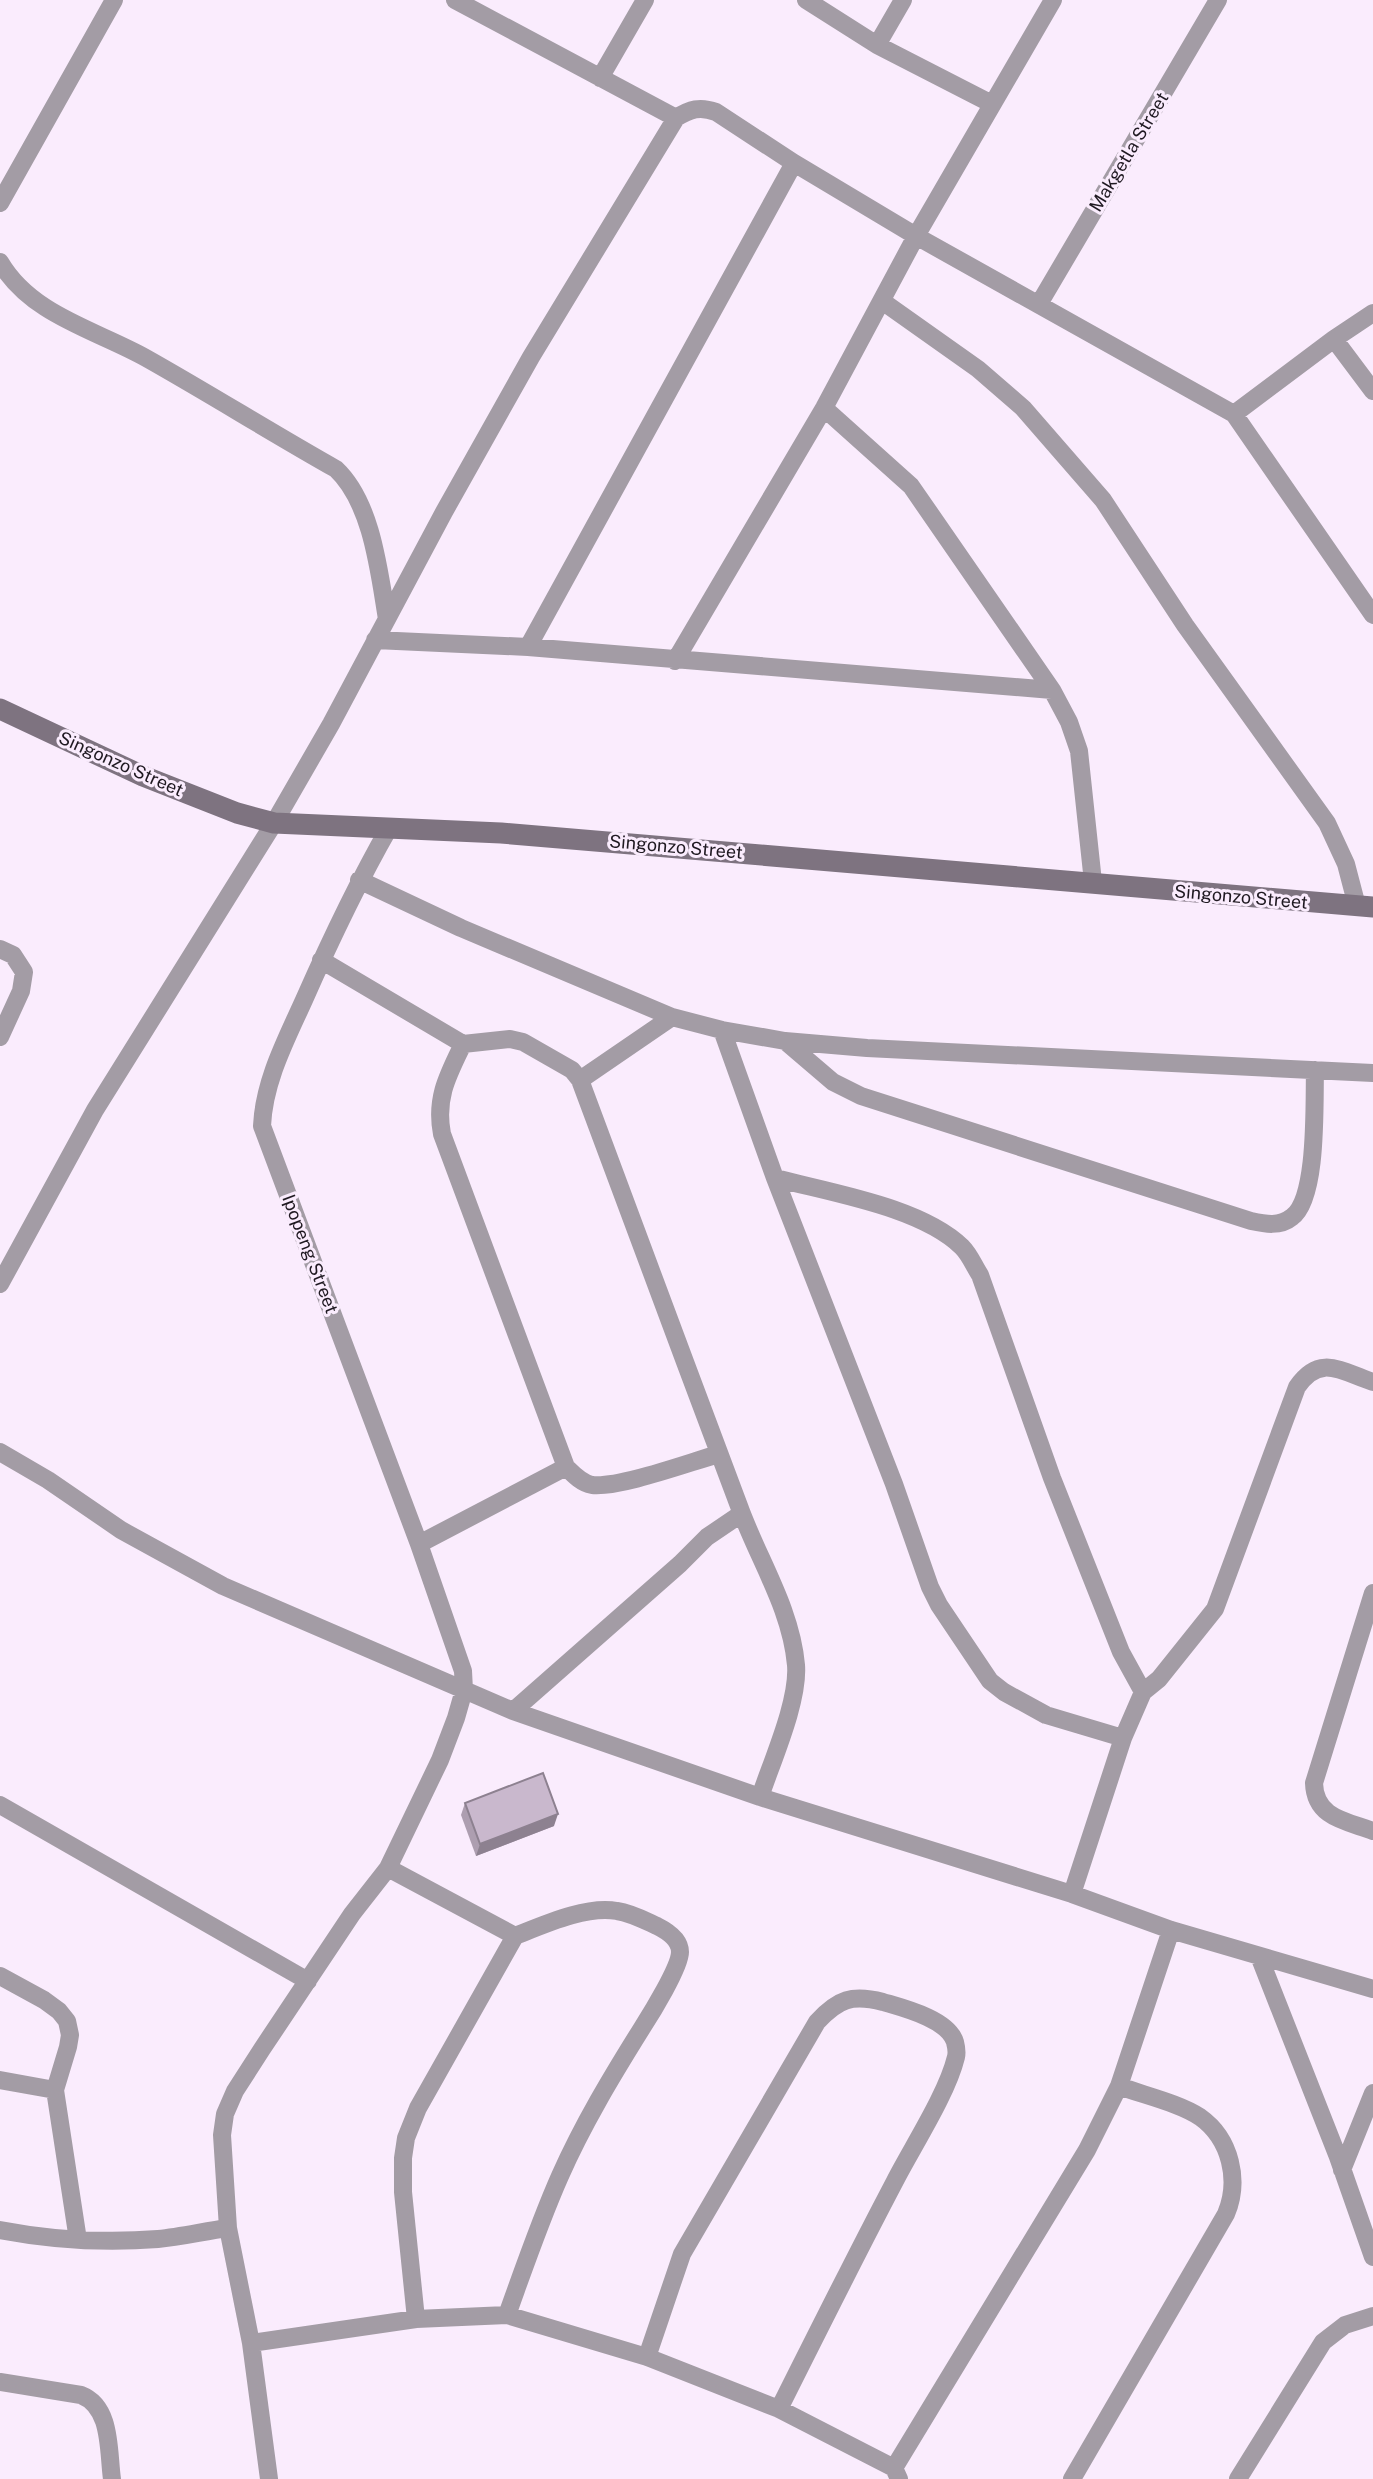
<svg xmlns="http://www.w3.org/2000/svg" width="1373" height="2479" font-family="'Public Sans',sans-serif">
  <style>
    .lines { fill: none; stroke-linecap: round; stroke-linejoin: round }
    .street { stroke: #a39ca5; stroke-width: 18 }
    .secondary { stroke: #7e7380; stroke-width: 21 }
    .wall { fill: #ad9eb0 }
    .shaded-wall { fill: #8d8190 }
    .building { fill: #c9b8cd; stroke: #8d8190; stroke-width: 2 }
    .labels { text-anchor: middle; stroke-width: 6; stroke-linejoin: round; paint-order: stroke }
    .street-label { font-size: 18px; fill: #1f1921; stroke: #faecfd }
  </style>
  <rect width="100%" height="100%" fill="#faecfd"/>
  <g class="lines">
    <!-- street -->
    <path class="street" d="M455,0L676,118
      M806,0L877,45L992,104
      M877,45L903,0
      M600,78L645,0
      M0,203L114,0
      M0,262C31,315 96,330 146,358C210,394 272,433 336,469C372,503 379,571 387,619
      M882,301L978,369L1023,408L1103,500L1185,625L1327,823L1346,864L1357,906
      M1039,304L1218,0
      M1334,339L1373,391
      M824,408L911,486L1052,690L1069,722L1079,751L1093,882
      M1234,414L1334,339L1373,313
      M375,640L528,647L1052,690
      M528,647L794,163
      M675,661L824,408L916,236L1053,0
      M359,880L461,928L672,1017L722,1030L785,1041L867,1048L1373,1073
      M0,949L13,955L24,972L21,991L0,1037
      M321,960L463,1044L510,1039L523,1042L572,1070L580,1080C632,1222 686,1364 739,1506C758,1559 791,1608 796,1665C799,1701 772,1761 760,1797
      M722,1030L775,1178L894,1484L930,1587L939,1605L990,1681L1004,1692L1046,1715L1123,1738
      M785,1041L833,1082L861,1096L1251,1221C1265,1224 1280,1227 1292,1217C1318,1198 1314,1103 1315,1070
      M463,1044C448,1075 435,1098 442,1134L566,1467C573,1474 581,1483 592,1485C620,1488 690,1462 719,1454
      M580,1080L672,1017
      M775,1178C831,1193 921,1207 962,1247C970,1255 974,1266 980,1275L1052,1478L1121,1652L1143,1692L1123,1738L1072,1894
      M0,1284L95,1110L274,823L331,724L444,512L531,357L676,118C690,109 700,106 716,112L794,163L916,236L1234,414L1373,615
      M0,1452L48,1480L121,1530L223,1586L513,1711L760,1797L1072,1894L1171,1930L1373,1989
      M419,1544L566,1467
      M1373,1593L1314,1783C1315,1818 1346,1821 1373,1831
      M1143,1692L1159,1679L1215,1609L1297,1387C1320,1353 1342,1372 1373,1382
      M513,1711L680,1564L707,1537L741,1514
      M0,1805L308,1981
      M388,1868L515,1936
      M1259,1956L1338,2157L1373,2257
      M0,1976L44,2000L59,2011L67,2021L70,2035L68,2047L55,2090L78,2240
      M0,2080L55,2090
      M1342,2170L1373,2093
      M0,2230C52,2240 105,2243 158,2239C181,2237 205,2231 228,2228
      M416,2319L403,2192V2158L406,2138L418,2108L515,1936C543,1925 587,1905 617,1911C631,1913 644,1920 657,1926C667,1931 680,1939 680,1952C680,1967 651,2014 642,2028C612,2076 583,2124 560,2176C540,2221 524,2268 507,2315
      M251,2343L416,2319L507,2315L647,2357L779,2409L894,2468L899,2479
      M647,2357L682,2254L817,2022C838,1999 852,1994 883,2002C903,2008 948,2019 955,2042C956,2046 957,2053 956,2057C947,2094 913,2146 895,2181C855,2257 817,2333 779,2409
      M0,2382L81,2395C112,2407 108,2451 112,2479
      M894,2468L1087,2150L1119,2086L1171,1930
      M269,2479L251,2343L228,2228L222,2135L225,2114L235,2091L262,2049L352,1914L388,1868L440,1760L456,1718L464,1690L463,1671L419,1544L262,1126C264,1081 286,1040 304,1000C330,941 357,884 389,828
      M1072,2479L1226,2214C1240,2181 1231,2139 1200,2117C1179,2103 1143,2095 1119,2086
      M1238,2479L1323,2342L1345,2325L1373,2316"/>
    <!-- secondary -->
    <path class="secondary" d="M0,709L143,776L237,813L274,823L501,833L1373,907"/>
  </g>
  <!-- wall -->
  <path class="wall" d="M465,1803L554,1826L476,1856L461,1815Z"/>
  <!-- shaded-wall -->
  <path class="shaded-wall" d="M558,1814L554,1826L476,1856L480,1844Z"/>
  <!-- building -->
  <path class="building" d="M543,1773L558,1814L480,1844L465,1803Z"/>
  <g class="labels">
    <!-- street labels -->
    <g class="street-label">
      <text transform="translate(1129 152) rotate(-59)" y="6">Makgetla Street</text>
      <text transform="translate(121 764) rotate(24)" y="6">Singonzo Street</text>
      <text transform="translate(676 847) rotate(5)" y="6">Singonzo Street</text>
      <text transform="translate(1241 897) rotate(5)" y="6">Singonzo Street</text>
      <text transform="translate(310 1254) rotate(69)" y="6">Ipopeng Street</text>
    </g>
  </g>
</svg>
